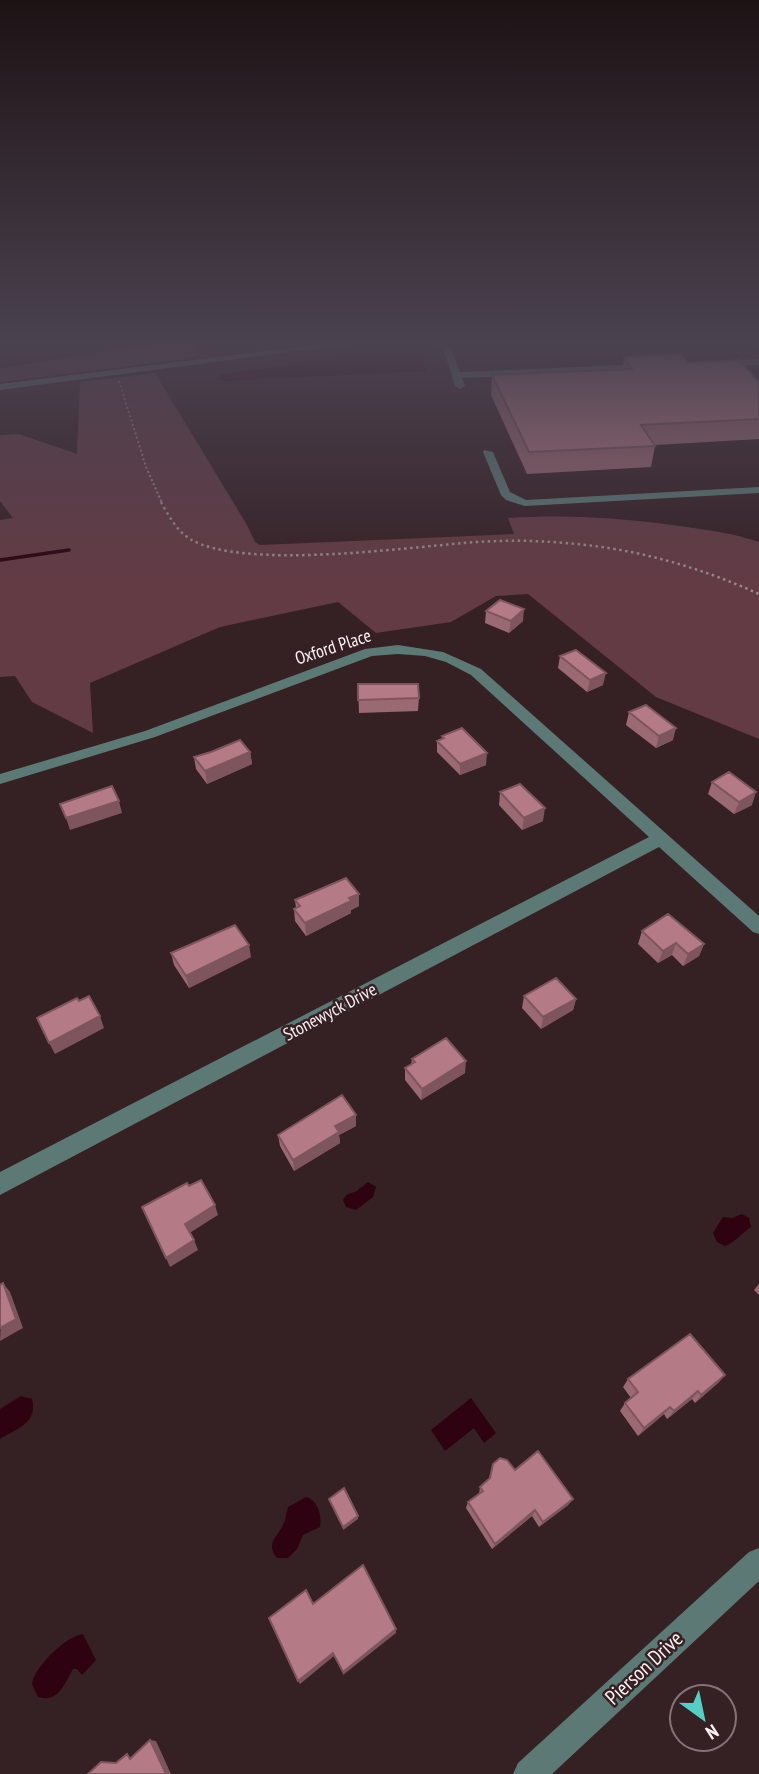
<svg xmlns="http://www.w3.org/2000/svg" width="759" height="1774" font-family="'PT Sans Narrow',sans-serif">
  <style>
    .green { fill: #633b44 }
    .water { fill: #2e0210 }
    .lines { fill: none; stroke-linecap: round; stroke-linejoin: round }
    .stream { stroke: #2e0210; stroke-width: 3.5 }
    .path-far1 { stroke: #9b8a8d; stroke-width: 2; stroke-dasharray: 2 2.5; stroke-linecap: butt }
    .path { stroke: #9b8a8d; stroke-width: 2.5; stroke-dasharray: 2.5 3.5; stroke-linecap: butt }
    .minor { fill: #5c7976; fill-rule: evenodd }
    .wall { fill: #9b6972 }
    .shaded-wall { fill: #7e555d }
    .building { fill: #b47a85; stroke: #7e555d; stroke-width: 2 }
    .labels { text-anchor: middle; stroke-width: 5; stroke-linejoin: round; paint-order: stroke }
    .street-label { font-size: 18px; fill: #fef1f3; stroke: #352024 }
    .near-street-label { font-size: 21px; fill: #fef1f3; stroke: #352024 }
  </style>
  <rect width="100%" height="100%" fill="#352024"/>
  <!-- green -->
  <path class="green" d="M164,342L194,343L198,355L179,360L0,382V369Z
    M155,373L247,525L255,542L260,545L514,534L508,518C567,514 622,518 680,526C707,530 733,533 759,542V739L656,697L528,594L496,596L451,622L376,633L338,602L220,627L90,683L93,733L32,702L15,676L0,677V520L13,518L0,501V435L19,434L77,454L80,382Z"/>
  <!-- water -->
  <path class="water" d="M398,350L421,355L427,371L226,381L216,378L222,374Z
    M368,1182L376,1187L373,1197L356,1210L346,1207L343,1200L346,1195L357,1191Z
    M742,1214L749,1218L751,1227C743,1232 732,1245 725,1246L717,1242L713,1233L723,1217L732,1218Z
    M21,1396L32,1399C38,1423 18,1428 0,1439V1409Z
    M471,1398L496,1433L484,1443L474,1428L445,1451L431,1430Z
    M306,1497C318,1500 322,1516 320,1527L303,1535L297,1549L288,1558H277C265,1543 277,1538 283,1525C286,1520 286,1513 288,1507Z
    M83,1634L96,1660L82,1675L77,1669H73C64,1684 59,1703 38,1697L32,1684C34,1667 66,1636 83,1634Z"/>
  <g class="lines">
    <!-- stream -->
    <path class="stream" d="M0,560L69,550"/>
    <!-- path-far1 -->
    <path class="path-far1" d="M119,381L146,467L162,503"/>
    <!-- path -->
    <path class="path" d="M161,502C168,515 177,531 190,539C242,570 402,548 464,543C498,540 531,540 565,543C633,548 697,566 759,594"/>
    <!-- minor -->
    <path class="minor" d="M338,342H366L0,390V384Z
      M437,342H446L452,351L460,372L645,364L650,367L645,370L462,378L465,386L460,389L455,386L444,351Z
      M755,342H759V346L756,345Z
      M759,359V365L718,367L713,364L718,361Z
      M484,450L493,452L510,492L526,500L759,487V493L525,506L506,500L501,495L483,452Z
      M398,645L443,652L481,669L759,916V934L753,932L659,847L0,1195V1172L649,837L471,675L446,662L425,656L398,654L372,656L155,737L0,784V774L145,731L365,649Z
      M759,1548V1581L552,1774H513L518,1763L749,1552Z"/>
  </g>
  <!-- wall -->
  <path class="wall" d="M624,357L688,363L759,382V439L655,445V446L651,467L527,474L491,395L492,375L622,369Z
    M486,611L523,621L509,633L485,623Z
    M560,656L603,685L587,692L558,668Z
    M358,684L419,698L418,711L359,713Z
    M629,712L673,740L656,748L626,725Z
    M442,736L486,765L460,775L437,752V741L442,739Z
    M250,752L252,764L207,784L196,769L194,757Z
    M712,782L752,805L734,814L708,794Z
    M500,792L543,821L522,830L499,805Z
    M359,894V906L351,910V913L306,936L295,921L294,909L296,908L295,900Z
    M642,931L704,944L699,956L683,966L672,955L658,963L638,944Z
    M171,953L251,957L189,988L174,965Z
    M524,996L576,999L573,1010L541,1029L522,1008Z
    M412,1059L465,1073L421,1100L405,1080V1068L411,1065Z
    M356,1126L339,1135L340,1143L294,1171L280,1146L278,1135Z
    M759,1284V1295L754,1290Z
    M725,1375L718,1383L695,1403L692,1399L667,1419L664,1414L638,1436L620,1411L625,1403L631,1398L623,1387L628,1379Z
    M493,1464L515,1470L573,1499L568,1505L539,1527L532,1516L492,1549L466,1508L468,1502L479,1494L480,1487L489,1479Z"/>
  <!-- shaded-wall -->
  <path class="shaded-wall" d="M524,609L523,621L509,633L511,621Z
    M606,673L603,685L587,692L590,680Z
    M676,728L673,740L656,748L659,736Z
    M250,752L252,764L207,784L205,771Z
    M487,753L486,765L460,775V764Z
    M756,792L752,805L734,814L739,802Z
    M119,801L122,813L70,830L66,818Z
    M545,808L543,821L522,830L524,818Z
    M359,894V906L351,910V913L306,936L305,923Z
    M676,943L672,955L658,963L663,951Z
    M704,944L699,956L683,966L688,954Z
    M249,945L251,957L189,988L186,976Z
    M576,999L573,1010L541,1029L543,1017Z
    M100,1016L104,1028L55,1054L49,1043Z
    M466,1061L465,1073L421,1100L422,1089Z
    M356,1115V1126L339,1135L340,1143L294,1171L293,1160L335,1126Z
    M215,1205L218,1215L188,1234L185,1224Z
    M194,1240L198,1250L170,1267L166,1258Z
    M3,1283L10,1292L23,1328L0,1341Z
    M725,1375L718,1383L695,1403L701,1395Z
    M698,1391L692,1399L667,1419L674,1411Z
    M670,1407L664,1414L638,1436L644,1428Z
    M573,1499L568,1505L539,1527L543,1522Z
    M535,1510L532,1516L492,1549L495,1544Z
    M358,1516V1519L343,1530V1527Z
    M396,1629V1633L343,1675V1672Z
    M333,1653L334,1656L300,1684L298,1681Z
    M150,1740L156,1741L171,1774H166Z"/>
  <!-- building -->
  <path class="building" d="M681,354L688,363L739,360L759,382V419L641,425L655,446L529,452L492,375L632,369L624,357Z
    M500,600L524,609L511,621L486,611Z
    M576,650L606,673L590,680L560,656Z
    M358,684H418L419,698L358,700Z
    M646,705L676,728L659,736L629,712Z
    M462,728L487,753L460,764L437,741L444,738L442,736Z
    M240,740L250,752L205,771L194,757L211,752Z
    M729,772L756,792L739,802L712,782Z
    M520,784L545,808L524,818L500,792Z
    M112,786L119,801L66,818L60,804Z
    M346,878L359,894L349,898L351,901L305,923L294,909L300,906L295,900Z
    M668,914L704,944L688,954L676,943L663,951L642,931Z
    M235,925L249,945L186,976L171,953Z
    M556,978L576,999L543,1017L524,996Z
    M89,996L100,1016L49,1043L37,1018L77,998L79,1001Z
    M446,1038L466,1061L422,1089L405,1068L415,1062L412,1059Z
    M342,1095L356,1115L335,1126L339,1132L293,1160L278,1135Z
    M201,1180L215,1205L185,1224L194,1240L166,1258L142,1207L187,1183L189,1186Z
    M3,1283L16,1319L0,1328V1285Z
    M690,1334L725,1375L701,1395L698,1391L674,1411L670,1407L644,1428L625,1403L638,1392L628,1379Z
    M538,1451L573,1499L543,1522L535,1510L495,1544L468,1502L483,1491L480,1487L490,1478L493,1464L500,1458L507,1460L515,1470Z
    M344,1488L358,1516L343,1527L329,1499Z
    M363,1565L396,1629L343,1672L333,1653L298,1681L269,1618L306,1590L313,1604Z
    M150,1740L166,1774H88L101,1762L116,1763L127,1754L130,1759Z"/>
  <!-- sky -->
  <linearGradient id="sky" x2="0" y2="1"><stop stop-color="#1d1214"/><stop offset="0.58" stop-color="#4b4250"/><stop offset="1" stop-color="#4b4250" stop-opacity="0"/></linearGradient>
  <rect width="759" height="591" fill="url(#sky)"/>
  <g class="labels">
    <!-- street labels -->
    <g class="street-label">
      <text transform="translate(333 647) rotate(-18)" y="6">Oxford Place</text>
      <text transform="translate(330 1012) rotate(-28)" y="6">Stonewyck Drive</text>
    </g>
    <!-- near-street labels -->
    <g class="near-street-label">
      <text transform="translate(644 1668) rotate(-43)" y="7">Pierson Drive</text>
    </g>
  </g>
  <!-- north arrow -->
  <g transform="translate(703 1718) rotate(147)"><circle r="33" fill="#352024" stroke="#857477" stroke-width="2"/>
  <path d="M0-5L12 26L0 18L-12 26Z" fill="#56cec4"/>
  <text y="-10" font-size="19" font-weight="bold" text-anchor="middle" fill="#fef1f3">N</text>
  </g>
</svg>
